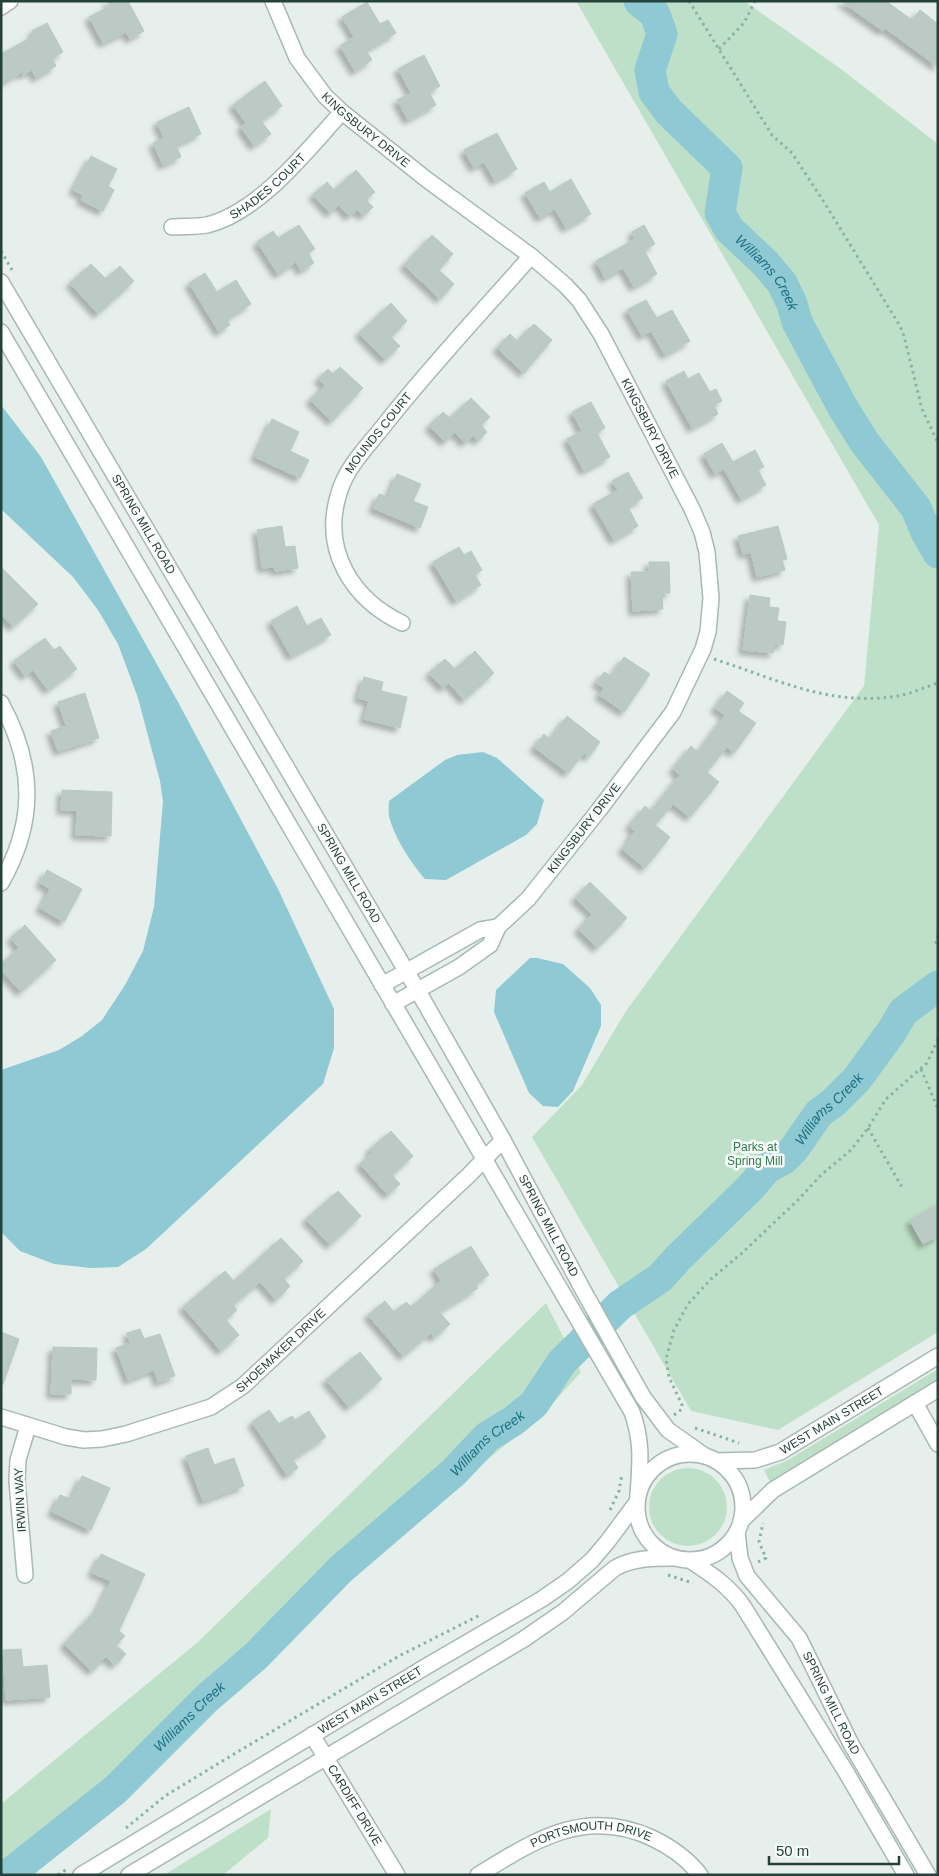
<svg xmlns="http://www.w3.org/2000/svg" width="939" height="1876" font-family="Helvetica,sans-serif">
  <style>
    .green { fill: #bfe0c8 }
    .water { fill: #8ec9d4 }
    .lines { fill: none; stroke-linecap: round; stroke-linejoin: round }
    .river { stroke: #8ec9d4; stroke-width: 31 }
    .building { fill: #bbcac4; stroke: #b8c9c2; filter: url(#shadow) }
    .minor-casing { stroke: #a8b8b2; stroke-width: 18 }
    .path { stroke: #86b3a5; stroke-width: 3; stroke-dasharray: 2.5 4; stroke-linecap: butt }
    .minor { stroke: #fff; stroke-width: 15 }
    .labels { text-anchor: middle; stroke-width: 5; stroke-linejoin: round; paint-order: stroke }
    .street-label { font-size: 12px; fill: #24423a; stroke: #f7fbf9 }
    .park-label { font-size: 12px; fill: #2d7a4b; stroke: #f7fbf9 }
    .water-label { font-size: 14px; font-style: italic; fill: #1c6f80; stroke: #f7fbf9 }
  </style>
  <defs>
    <filter id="shadow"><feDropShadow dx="-4.5" dy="4.5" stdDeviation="2.5" flood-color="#0004"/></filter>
  </defs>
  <rect width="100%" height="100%" fill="#e6efeb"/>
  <!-- green -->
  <path class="green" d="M576,1H744L841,69L938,144V1332L778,1430L691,1411L532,1137L582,1085L626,1011L864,686L879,525Z
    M546,1303L581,1372L542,1415L389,1540L115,1806L26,1875H12L1,1871V1804L198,1642Z
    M938,1369V1380L770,1482L764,1470L788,1460Z
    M649 1507a39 39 0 1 1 78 0a39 39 0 1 1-78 0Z
    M271,1809L268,1838L223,1875H164Z"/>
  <!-- water -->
  <path class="water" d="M1,405L41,457L178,702L278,889L334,1009V1048L323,1084L146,1249L118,1267L91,1268L54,1264L20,1251L1,1232V1070L59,1050L82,1036L102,1020L125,985L143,951L154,907L163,801L160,781L138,698L118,644L98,610L73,577L1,509Z
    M483,752L497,758L544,800L537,824L526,835L446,880L425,879C411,863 394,837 389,816C388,811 389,806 389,801L445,760L457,755Z
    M530,958H537L563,964L590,988L601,1005V1026L573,1091L558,1107L543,1106L529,1093L494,1012L496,990Z"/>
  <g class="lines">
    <!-- river -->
    <g class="river">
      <path id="s1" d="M639,1L655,14L662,34L650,70L654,92L669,112L727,168L720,213L729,229L765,263L782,283L792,304L797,322L843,408L865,443L916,508L926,532L938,553"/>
      <path id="s2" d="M8,1875L115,1790L206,1699L256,1656L341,1569L454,1472L487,1437L513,1421L534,1404L562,1362L620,1305L660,1278L678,1258L750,1188L767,1168L784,1159L794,1149L819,1113L833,1103L857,1079L892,1031L903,1012L938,986"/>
    </g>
  </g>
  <!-- building -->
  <path class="building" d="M107,1H128L144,31L130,39L126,32L103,43L89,17L110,6Z
    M841,1H886L912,20L920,10L938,24V67L885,28L883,31Z
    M367,2L380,24L388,20L396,33L366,51L372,60L355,71L340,46L354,37L342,17Z
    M47,23L63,52L52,58L56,66L36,78L32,70L23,75L22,72L1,84V54L34,36L32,31Z
    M424,55L440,86L429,92L436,105L408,120L397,100L411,93L398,69Z
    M265,81L282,106L261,121L271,134L254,146L241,127L246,123L233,105Z
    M189,107L201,134L176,145L181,157L163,165L153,143L164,138L157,122Z
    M497,133L517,169L495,181L484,162L474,168L464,150Z
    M91,156L117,169L108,186L114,190L103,211L81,200L83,195L73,190Z
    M356,170L375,192L366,200L373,207L363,216L357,210L349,216L339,205L330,213L313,195L327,182L334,190Z
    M571,179L591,214L566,228L555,209L540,218L525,193L544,182L550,192Z
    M299,225L315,249L308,253L314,263L301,271L296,262L278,274L257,242L273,231L278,238Z
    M644,225L655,244L644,250L657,274L634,287L623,268L605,278L596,261L635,239L632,232Z
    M432,235L453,254L439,270L454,284L440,299L404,265Z
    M91,264L106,279L120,266L134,281L98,314L70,283Z
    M205,273L217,292L236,280L251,304L227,319L230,325L219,332L189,283Z
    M646,300L657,318L672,310L690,341L665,355L651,331L642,336L627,310Z
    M391,303L407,321L391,337L400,346L385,360L359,333Z
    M534,324L552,340L524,373L497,348L510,334L517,341Z
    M340,367L363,388L332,421L310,400L325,385L318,379L328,369L333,374Z
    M684,371L688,379L699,373L710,392L716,389L722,401L714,405L718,414L692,428L666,381Z
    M471,398L490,417L481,425L487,432L478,441L473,436L465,443L454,432L445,442L429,426L443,412L450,418Z
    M591,402L605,428L597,433L610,457L584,471L567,439L582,431L572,412Z
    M272,419L299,432L290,451L309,460L300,478L255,457Z
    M722,443L733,462L755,450L764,467L758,470L766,485L741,499L724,469L715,474L704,454Z
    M628,472L643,498L628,507L638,526L614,540L593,504L618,490L612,481Z
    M397,474L421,484L413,501L428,507L420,528L373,508L379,494L388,497Z
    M282,526L285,547L295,546L298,568L275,571L274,567L262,568L257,530Z
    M778,526L787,559L782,560L785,570L757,577L751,552L743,554L738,536Z
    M459,547L464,555L471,551L482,570L475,575L481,585L456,601L433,562Z
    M649,562H669L670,593H662L663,609L633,611L631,572H649Z
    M1,567L38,604L13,627L1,615Z
    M750,595L770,598L769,607L779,608L777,621L786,622L783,645L774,644L773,653L743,650Z
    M297,606L307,626L321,618L331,635L291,656L271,621Z
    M45,638L54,650L60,646L77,669L48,690L33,670L25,676L14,661Z
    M475,651L494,673L464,700L449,683L443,688L429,673L445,659L455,669Z
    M624,657L650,674L624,712L599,695L604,688L596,683L604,672L611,676Z
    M364,677L383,682L381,691L407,697L400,728L364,719L369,701L358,698Z
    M727,691L744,703L738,711L756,723L734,753L727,747L707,772L719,782L690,817L673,804L655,825L670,837L645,868L622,849L631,838L629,837L635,831L629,826L645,806L651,811L680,775L673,769L691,746L698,752L725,715L715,708Z
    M85,693L99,738L58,751L51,731L66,726L58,702Z
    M567,716L600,742L589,757L584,753L568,773L534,747L544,734L550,739Z
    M62,790L112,792L111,836L76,835L77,810H61Z
    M47,870L82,889L64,922L40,908L50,889L40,883Z
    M590,882L627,918L597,948L578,929L592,914L575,898Z
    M25,925L56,960L21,992L1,970V964L19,948L11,938Z
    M391,1131L413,1156L392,1175L400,1184L388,1195L360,1164L372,1153L369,1150Z
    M338,1191L361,1216L330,1245L306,1219Z
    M938,1204V1236L923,1244L910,1221Z
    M281,1238L303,1261L284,1279L290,1286L276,1300L260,1282L233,1305L237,1310L226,1320L239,1335L221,1351L183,1307L225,1271L234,1281Z
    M471,1246L489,1275L475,1284L478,1288L439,1312L450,1324L434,1338L431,1333L403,1356L368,1315L385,1301L394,1312L406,1302L411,1307L441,1281L434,1269Z
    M140,1329L144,1339L160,1334L175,1376L158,1382L154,1370L128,1380L116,1348L130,1343L127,1333Z
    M1,1332L19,1339L3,1384L1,1383Z
    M53,1347L97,1348L96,1380L71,1379V1394H51Z
    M360,1352L382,1379L349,1407L326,1380Z
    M269,1410L279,1424L292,1416L295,1420L309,1411L326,1437L293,1459L298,1468L287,1475L252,1422Z
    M208,1448L214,1465L234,1458L244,1486L203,1501L186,1456Z
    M82,1476L110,1488L91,1530L52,1512L60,1495L71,1499Z
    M101,1554L145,1574L119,1631L125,1636L116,1645L126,1654L115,1665L106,1657L92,1671L64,1644L98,1608L111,1581L92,1573Z
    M21,1649L23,1667L47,1665L50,1697L6,1700L3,1650Z"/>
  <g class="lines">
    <defs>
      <g id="minor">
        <path id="s3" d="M273,1L297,58L325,96L342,112L426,179L531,256L565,285L579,300L601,334L692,509L702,532L707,552L711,598L708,632L703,649L673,712L599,810L528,899L498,927L490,945L459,967L393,1004"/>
        <path d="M1,7L10,1"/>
        <path id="s4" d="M172,227C183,226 196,227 207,225C260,212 307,150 342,112"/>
        <path id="s5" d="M1,282L418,991L503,1140L583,1290L643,1397L668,1430L705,1456"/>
        <path d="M1,332L632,1412C643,1443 640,1464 638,1495"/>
        <path id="s6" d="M402,623C352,599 321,550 339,493C346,468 366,448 382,428C429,368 481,313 531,256"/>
        <path d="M1,703C35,765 36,822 1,883"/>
        <path d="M382,985L480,930L498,927"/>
        <path d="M915,1403L938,1444"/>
        <path id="s7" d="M1,1417L66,1437L84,1440L102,1439L126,1434L211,1407L243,1386L468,1176L503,1140"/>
        <circle cx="690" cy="1507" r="53"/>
        <path id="s8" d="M717,1461L755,1460L780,1452L938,1356"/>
        <path d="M741,1521L773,1490L938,1389"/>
        <path id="s9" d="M737,1532L740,1558L747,1576L799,1638L851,1744L928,1875"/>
        <path d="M691,1561C711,1574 729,1586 743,1606L846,1772L906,1875"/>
        <path d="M25,1575L17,1481L18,1460L28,1426"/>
        <path id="s10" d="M312,1735L397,1875"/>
        <path id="s11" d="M81,1875L427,1666L542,1599L568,1581L592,1560L608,1541L637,1502"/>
        <path d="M129,1875L524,1639L563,1612L615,1568C633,1558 652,1558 672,1558"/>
        <path id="s12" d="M478,1875C535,1840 585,1807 652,1838C671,1847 687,1858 700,1875"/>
      </g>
    </defs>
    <!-- minor casing -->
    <use href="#minor" class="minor-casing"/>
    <!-- path -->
    <path class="path" d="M689,1L772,135L792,153L824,202L900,326L904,336L922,409L938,443
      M719,49L744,23L755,1
      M1,251L12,270
      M714,659C776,679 830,707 897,696C911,694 925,687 938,683
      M938,935L936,942L938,946
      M921,1069L938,1109
      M868,1128L903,1189
      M674,1415L682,1409V1405L669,1377L666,1359L674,1330L688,1304L711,1279L742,1253L798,1200L821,1175L851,1150L868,1128L886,1099L927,1063L938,1039
      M695,1428L739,1443
      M610,1510L619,1491L622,1474
      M758,1562L766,1558L759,1542L763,1523
      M668,1575L693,1583
      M126,1828L165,1796L234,1754L399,1656L480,1615
      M58,1875L67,1869"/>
    <!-- minor -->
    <use href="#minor" class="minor"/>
  </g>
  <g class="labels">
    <!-- street labels -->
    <g class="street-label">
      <text dy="4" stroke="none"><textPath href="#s3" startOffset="162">KINGSBURY DRIVE</textPath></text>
      <text dy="4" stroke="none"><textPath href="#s4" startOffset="108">SHADES COURT</textPath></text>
      <text dy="4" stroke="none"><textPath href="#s3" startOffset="582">KINGSBURY DRIVE</textPath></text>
      <text dy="4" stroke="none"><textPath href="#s6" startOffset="231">MOUNDS COURT</textPath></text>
      <text dy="4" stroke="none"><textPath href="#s5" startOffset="281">SPRING MILL ROAD</textPath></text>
      <text transform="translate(584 828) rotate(-52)" y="4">KINGSBURY DRIVE</text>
      <text dy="4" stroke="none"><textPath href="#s5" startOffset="686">SPRING MILL ROAD</textPath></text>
      <text dy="4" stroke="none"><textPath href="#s5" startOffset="1091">SPRING MILL ROAD</textPath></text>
      <text dy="4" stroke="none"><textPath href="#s7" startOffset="308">SHOEMAKER DRIVE</textPath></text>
      <text dy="4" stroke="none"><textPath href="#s8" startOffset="125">WEST MAIN STREET</textPath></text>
      <text transform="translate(20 1500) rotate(-93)" y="4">IRWIN WAY</text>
      <text dy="4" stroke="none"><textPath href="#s11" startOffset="338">WEST MAIN STREET</textPath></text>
      <text dy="4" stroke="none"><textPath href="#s9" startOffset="199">SPRING MILL ROAD</textPath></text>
      <text dy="4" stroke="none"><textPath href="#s10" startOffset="82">CARDIFF DRIVE</textPath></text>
      <text dy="4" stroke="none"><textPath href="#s12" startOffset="124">PORTSMOUTH DRIVE</textPath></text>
    </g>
    <!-- park labels -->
    <g class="park-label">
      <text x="755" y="1151">Parks at<tspan x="755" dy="14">Spring Mill</tspan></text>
    </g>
    <!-- water labels -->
    <g class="water-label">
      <text dy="5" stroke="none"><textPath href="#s1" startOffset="330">Williams Creek</textPath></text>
      <text dy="5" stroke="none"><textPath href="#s2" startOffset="1128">Williams Creek</textPath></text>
      <text dy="5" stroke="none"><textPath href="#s2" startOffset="646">Williams Creek</textPath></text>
      <text dy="5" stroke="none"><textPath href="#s2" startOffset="241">Williams Creek</textPath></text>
    </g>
  </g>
  <!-- border -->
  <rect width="939" height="1876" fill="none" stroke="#24423a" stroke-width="5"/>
  <!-- scale -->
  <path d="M769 1856v8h130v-8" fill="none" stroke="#24423a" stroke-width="2.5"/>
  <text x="776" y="1856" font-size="15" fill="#24423a" stroke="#f7fbf9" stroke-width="4" paint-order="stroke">50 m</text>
</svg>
